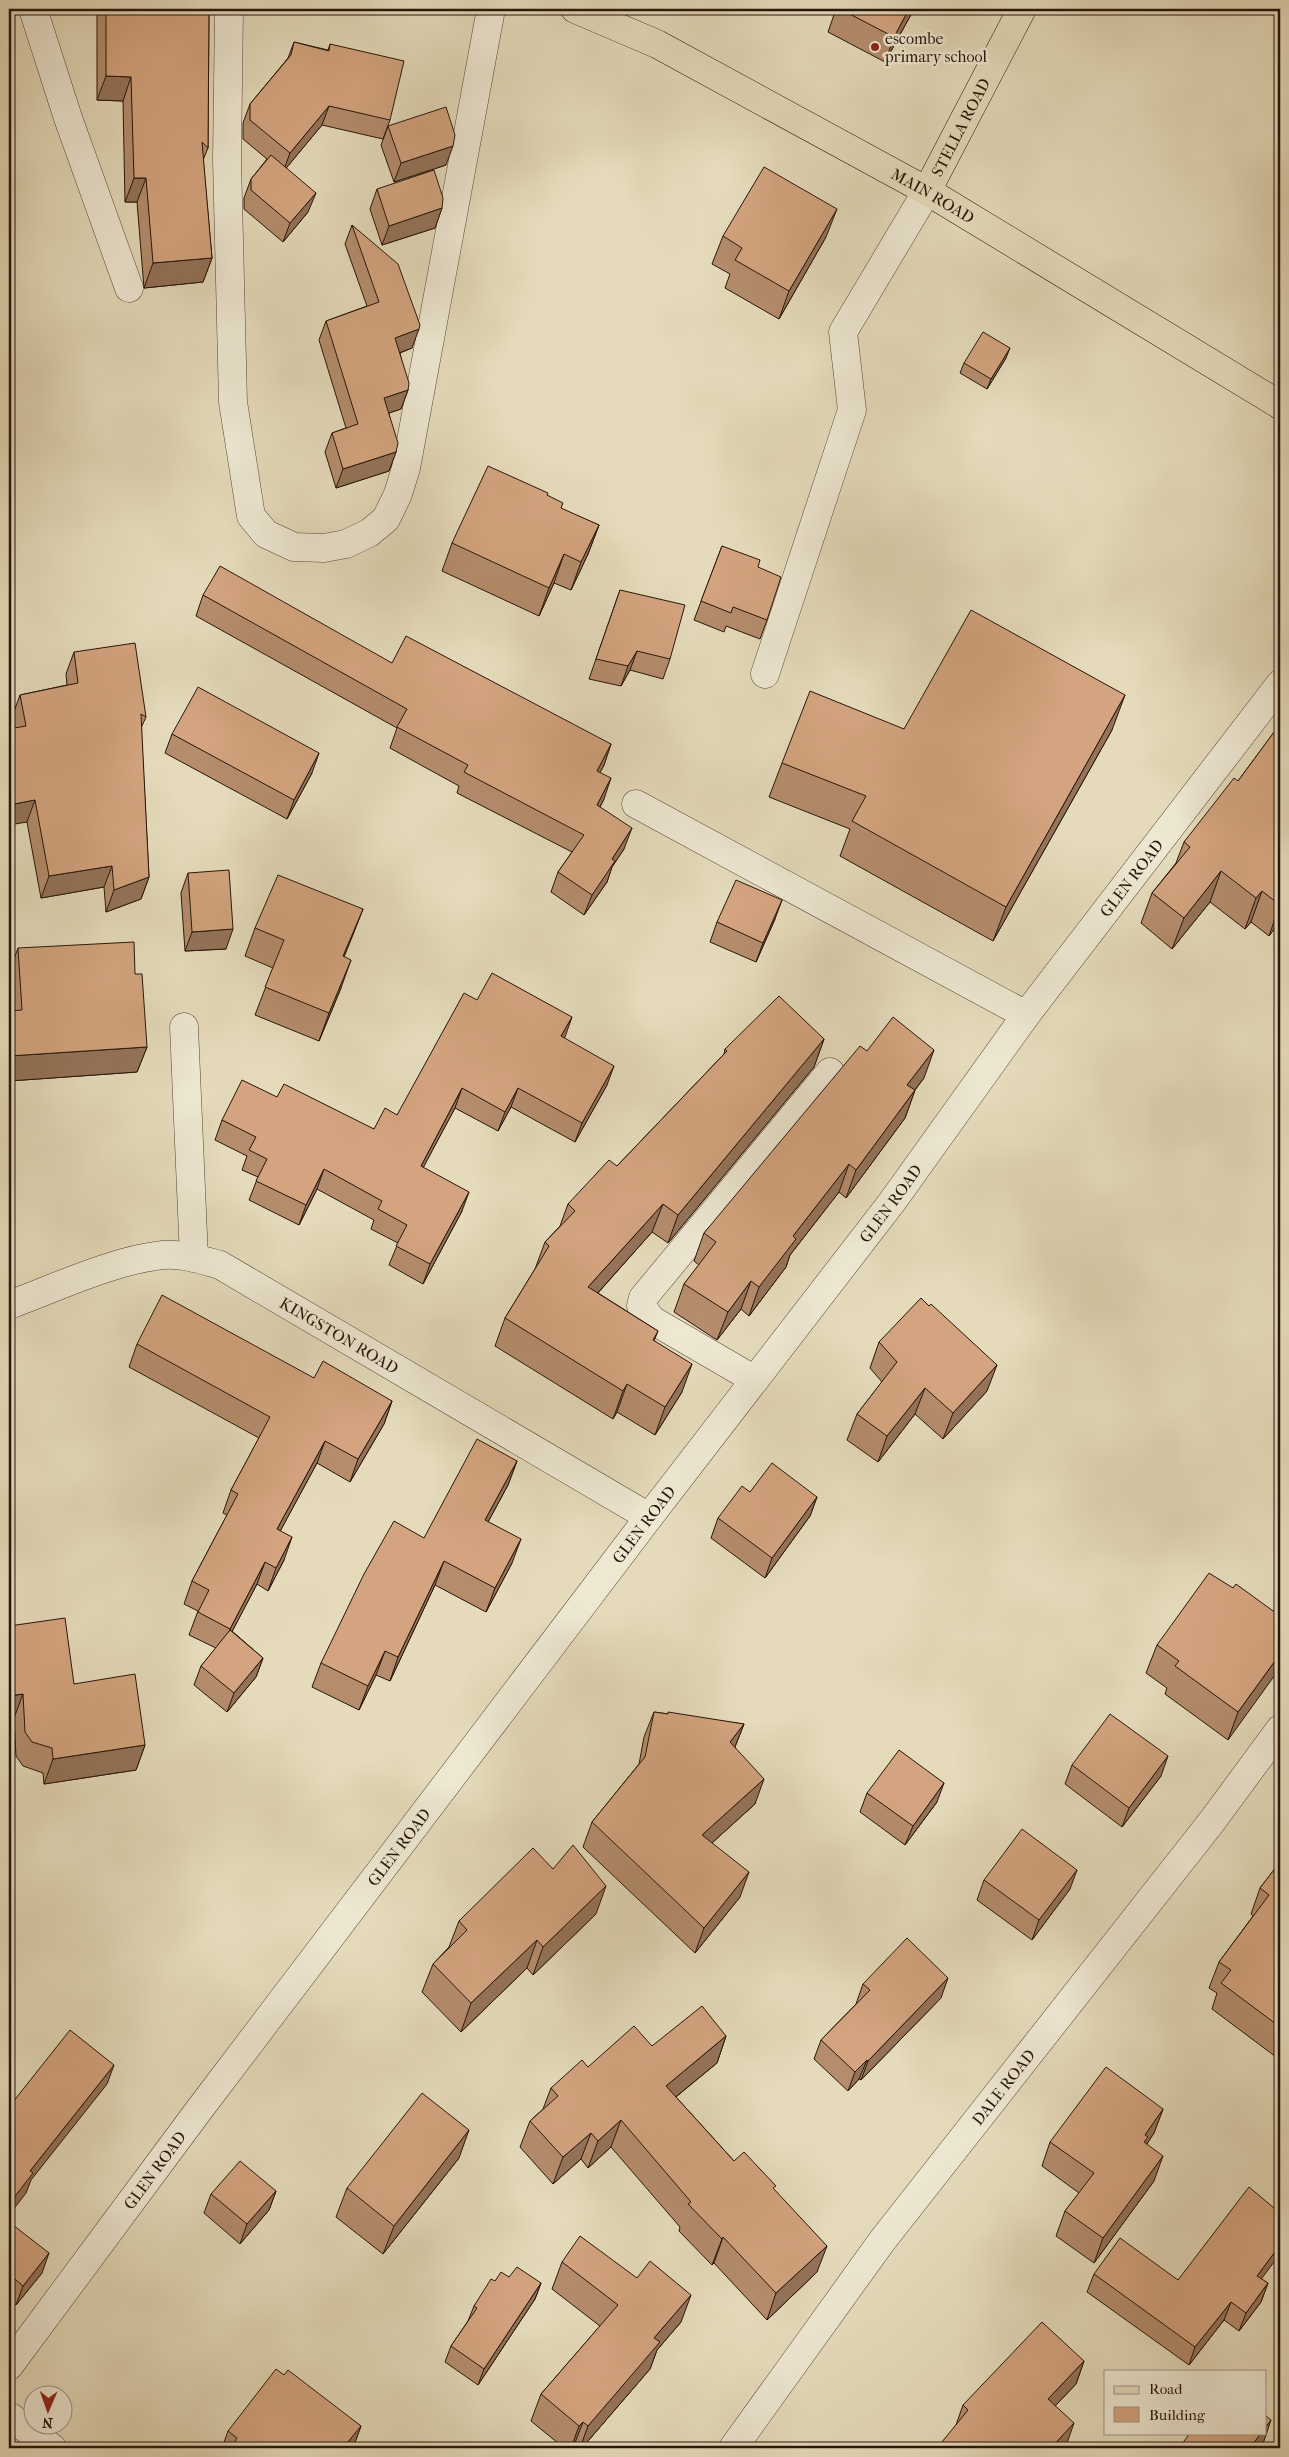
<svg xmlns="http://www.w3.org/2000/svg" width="1289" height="2457" font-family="'IM FELL French Canon',serif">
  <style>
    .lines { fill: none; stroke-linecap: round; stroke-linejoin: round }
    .minor-casing { stroke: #564636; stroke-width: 29 }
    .major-casing { stroke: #26150a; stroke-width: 29 }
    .minor { stroke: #eee8d3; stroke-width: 28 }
    .major { stroke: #e5dbbb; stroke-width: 28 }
    .wall { fill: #b58d6d; stroke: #26150a }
    .shaded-wall { fill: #947359; stroke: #26150a }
    .building { fill: #d3a47f; stroke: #26150a }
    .poi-dot { fill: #8f2418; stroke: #eee8d3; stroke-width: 2 }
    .labels { text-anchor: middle; stroke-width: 5; stroke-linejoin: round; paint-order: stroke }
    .poi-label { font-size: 16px; fill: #26150a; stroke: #eee8d3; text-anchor: start }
    .street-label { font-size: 16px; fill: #26150a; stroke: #eee8d3 }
  </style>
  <rect width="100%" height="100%" fill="#e5dbbb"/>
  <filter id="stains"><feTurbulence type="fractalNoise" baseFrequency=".004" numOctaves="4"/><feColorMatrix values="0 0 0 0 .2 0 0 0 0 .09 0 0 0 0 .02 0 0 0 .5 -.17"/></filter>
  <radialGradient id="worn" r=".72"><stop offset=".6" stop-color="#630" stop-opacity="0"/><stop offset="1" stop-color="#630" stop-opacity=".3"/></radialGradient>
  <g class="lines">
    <defs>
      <g id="minor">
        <path d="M33,9L68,118L129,288"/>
        <path d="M229,9L227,160L233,402L251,516L266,534L294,547L324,548L346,544L369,533L386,519L398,494L406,468L491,9"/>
        <path d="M765,674L852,410L843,332L927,191"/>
        <path d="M636,804L1026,1015"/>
        <path d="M184,1027L194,1258"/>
        <path id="s1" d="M9,1305C55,1288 114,1260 163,1255C181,1253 202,1260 220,1265L649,1517"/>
        <path d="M755,1380L652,1320L641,1306L643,1298L830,1072"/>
        <path id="s2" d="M9,2366L199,2110L649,1517L892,1202L1026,1015L1280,684"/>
        <path d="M9,2416L52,2448"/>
        <path id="s3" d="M733,2448L882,2241L1213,1820L1280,1729"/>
      </g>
      <g id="major">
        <path id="s4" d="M575,9L657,44L927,191L1280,405"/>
        <path id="s5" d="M927,191L1022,9"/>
      </g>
    </defs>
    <!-- minor casing -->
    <use href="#minor" class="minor-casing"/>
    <!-- major casing -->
    <use href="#major" class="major-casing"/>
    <!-- minor -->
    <use href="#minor" class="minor"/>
    <!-- major -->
    <use href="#major" class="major"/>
  </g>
  <!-- wall -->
  <path class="wall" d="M99,9H209L208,148L203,160L212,258L203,282L144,288L137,202H125L123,101L97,100V13Z
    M836,9H914L885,62L828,32Z
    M294,42L328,50L330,44L390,120L383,139L322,125L286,168L308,212L283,242L244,209V198L251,179L267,159L243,139V123L250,104L288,58Z
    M388,126L446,165L394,182L381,145Z
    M377,189L442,208L435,228L382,245L370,209Z
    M352,225L412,348L400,353L408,390L401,409L389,413L396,452L389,471L336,488L325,452L332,433L346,428L319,340L326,321L367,306L345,244Z
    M723,236L826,237L779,319L725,288L730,274L712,264Z
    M1006,358L987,389L960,373L964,363Z
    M547,495L561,509L599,525L588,554L571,590L554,583L539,616L442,571L452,543Z
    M722,546L758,567L767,620L760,639L726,626L724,632L694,620Z
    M620,590L670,659L663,679L630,670L621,686L589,679Z
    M203,595L392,663L611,744L604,765L600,772L604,799L600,807L624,849L612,867L607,882L584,915L551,892L558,872L572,852L457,793L459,786L390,748L397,728L196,616Z
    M74,652L146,717L141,728L149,877L141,899L106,912L104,887L41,898L27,822L14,728L12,717L20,695L67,685L66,674Z
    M1280,724V921L1269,936L1251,922L1245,929L1210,902L1172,949L1141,923L1152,893L1176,863L1184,842L1238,781Z
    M904,729L1112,730L993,941L840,856L850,829L769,797L782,763Z
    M172,734L312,773L287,819L165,753Z
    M188,873L226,949L185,951L181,893Z
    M363,909L352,937L344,957L341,988L319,1041L255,1015L273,968L245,956L255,928Z
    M775,919L756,962L710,942L717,922Z
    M18,948L147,1047L137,1072L9,1081V1011L11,1010L9,973Z
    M477,1000L564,1038L607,1085L575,1142L511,1107L498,1131L455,1108L423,1167L462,1211L423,1284L389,1265L398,1243L371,1229L374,1220L317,1189L299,1225L249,1200L258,1177L242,1170L247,1156L215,1140L222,1120L277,1097L374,1129L397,1115Z
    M824,1039L814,1067L668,1243L652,1232L598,1293L658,1331L654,1341L682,1392L655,1435L617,1412L613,1419L495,1346L505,1318L535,1269L545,1242L560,1226L568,1204L617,1166L724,1054L725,1049Z
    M867,1051L924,1078L915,1090L905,1118L846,1198L839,1192L790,1255L786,1267L749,1316L741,1309L717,1340L674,1312L684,1284L699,1265L694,1261L704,1233Z
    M879,1342L987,1391L943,1439L915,1414L878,1462L847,1440L857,1414L882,1382L870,1368Z
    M137,1344L314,1378L392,1401L384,1424L350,1482L317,1463L280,1531L284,1560L268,1591L257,1584L232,1631L263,1658L256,1677L227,1712L194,1685L201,1666L216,1648L189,1635L198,1611L184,1604L192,1581L227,1515L223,1513L231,1490L259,1438L129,1367Z
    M1280,1356V1371L1276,1369Z
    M517,1461L508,1485L488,1522L512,1563L486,1612L435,1585L390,1681L376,1675L359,1710L312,1687L321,1663L424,1538Z
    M750,1492L817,1497L810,1516L765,1578L711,1538L718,1518Z
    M1233,1588L1280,1616L1228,1740L1165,1694L1167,1688L1146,1673L1157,1645Z
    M9,1626L74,1684L145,1745L136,1770L44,1784L43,1773L23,1766L16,1756Z
    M654,1712L744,1724L735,1747L755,1804L712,1843L740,1897L695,1953L583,1847L592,1822L639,1764L644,1737Z
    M1072,1765L1161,1776L1122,1827L1065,1784Z
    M867,1793L937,1802L905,1845L860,1812Z
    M1280,1862V2060L1212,2009L1217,1993L1209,1988L1219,1962L1253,1916L1251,1914L1260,1888Z
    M553,1869L596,1914L533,1975L527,1968L461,2032L422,1992L433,1964L449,1947L459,1921Z
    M984,1880L1070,1889L1032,1940L977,1900Z
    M863,1984L941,1998L861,2080L859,2079L848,2091L814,2059L821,2040L856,2004Z
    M726,2036L717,2063L676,2097L734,2161L774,2190L817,2272L767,2320L714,2263L712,2265L679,2231L680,2227L611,2147L588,2168L581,2159L553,2184L520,2147L530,2121L543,2109L551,2088L588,2067L652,2046Z
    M1163,2109L1154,2133L1147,2144L1154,2181L1094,2263L1056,2236L1065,2211L1079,2193L1042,2166L1050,2142Z
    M459,2158L383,2254L336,2217L347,2188Z
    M276,2191L269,2210L240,2244L204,2213L211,2194Z
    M9,2222L42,2273L16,2305L9,2299Z
    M562,2262L681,2322L657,2350L650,2369L582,2448H564L531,2421L541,2394L600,2326L552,2289Z
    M1094,2274L1178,2280L1261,2279L1268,2283L1261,2302L1239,2331L1224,2320L1189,2365L1087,2292Z
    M509,2277L541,2283L535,2299L478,2385L445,2362L451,2346L468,2321L474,2306L495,2281Z
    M1084,2361L1076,2384L1055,2406L1066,2446L956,2425L963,2405Z
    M284,2375L361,2426L354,2445L351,2448H222L228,2431Z"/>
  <!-- shaded-wall -->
  <path class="shaded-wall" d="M909,9H914L885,62L894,37Z
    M106,76L131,77L123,101L97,100Z
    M329,106L322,125L283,172L290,153Z
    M453,146L446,165L394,182L401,163Z
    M134,178H146L137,202H125Z
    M316,193L308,212L283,242L290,223Z
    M442,208L435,228L382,245L389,226Z
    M837,209L826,237L779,319L789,291Z
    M212,258L203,282L144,288L153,263Z
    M419,329L412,348L388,357L395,338Z
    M1010,348L1006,358L987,389L991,379Z
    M408,390L401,409L377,417L384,398Z
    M396,452L389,471L336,488L343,469Z
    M599,525L588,554L571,590L581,562Z
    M564,554L554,583L539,616L549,588Z
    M637,651L630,670L621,686L628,666Z
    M1125,695L1112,730L993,941L1006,907Z
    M611,744L604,765L590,792L597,771Z
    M319,753L312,773L287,819L294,800Z
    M611,778L604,799L590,826L597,805Z
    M35,800L27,822L9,825V805Z
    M632,828L624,849L612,867L607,882L584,915L592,895L612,859Z
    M112,866L104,887L41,898L49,876Z
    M1221,871L1210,902L1172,949L1184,918Z
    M149,877L141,899L106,912L114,890Z
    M1262,891L1251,922L1245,929L1256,898Z
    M782,900L775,919L756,962L763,943Z
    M1280,904V921L1269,936Z
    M363,909L352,937L332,985L343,956Z
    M233,929L226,949L185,951L192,932Z
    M351,960L341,988L319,1041L329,1013Z
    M572,1017L565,1037L554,1056L561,1036Z
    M824,1039L814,1067L668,1243L678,1215Z
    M147,1047L137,1072L9,1081V1056Z
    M934,1050L924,1078L897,1113L907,1085Z
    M614,1066L607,1085L575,1142L582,1123Z
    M462,1088L455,1108L414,1185L421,1166Z
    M518,1088L511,1107L498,1131L505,1112Z
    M915,1090L905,1118L846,1198L856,1170Z
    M849,1164L839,1192L790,1255L786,1267L749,1316L759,1287L793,1236Z
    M324,1169L317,1189L299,1225L306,1205Z
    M469,1192L462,1211L423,1284L430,1264Z
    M663,1204L652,1232L578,1315L588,1287Z
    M751,1281L741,1309L717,1340L728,1312Z
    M692,1364L682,1392L655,1435L665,1407Z
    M997,1365L987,1391L943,1439L953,1413Z
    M627,1384L617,1412L613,1419L623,1391Z
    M925,1388L915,1414L878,1462L887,1436Z
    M392,1401L384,1424L350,1482L358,1459Z
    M325,1441L317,1463L269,1552L277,1529Z
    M517,1461L508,1485L476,1544L485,1520Z
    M817,1497L810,1516L765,1578L772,1558Z
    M292,1537L284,1560L268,1591L276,1568Z
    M521,1539L512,1563L486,1612L495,1588Z
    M444,1561L435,1585L390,1681L398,1657Z
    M265,1562L257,1584L222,1651L230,1629Z
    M385,1651L376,1675L359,1710L368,1686Z
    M1280,1654V1668L1228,1740L1238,1712Z
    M263,1658L256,1677L227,1712L234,1693Z
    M23,1694L14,1718L9,1719V1696Z
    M744,1724L734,1749L730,1742Z
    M145,1745L136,1770L44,1784L53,1759Z
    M1168,1756L1161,1776L1122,1827L1129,1808Z
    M764,1779L755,1804L693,1860L702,1835Z
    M944,1783L937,1802L905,1845L913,1826Z
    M1077,1870L1070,1889L1032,1940L1039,1920Z
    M749,1872L740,1897L695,1953L704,1928Z
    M606,1886L596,1914L533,1975L543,1947Z
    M537,1940L527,1968L461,2032L471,2003Z
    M948,1978L941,1998L861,2080L868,2061Z
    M726,2036L717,2063L656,2113L666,2086Z
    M867,2060L859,2079L848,2091L855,2072Z
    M114,2065L107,2084L31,2180L26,2193L9,2215V2204L30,2171Z
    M1163,2109L1154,2133L1144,2148L1145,2135Z
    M621,2120L611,2147L588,2168L598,2141Z
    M469,2130L459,2158L383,2254L394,2226Z
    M591,2133L581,2159L553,2184L563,2157Z
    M1163,2156L1154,2181L1094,2263L1103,2238Z
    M276,2191L269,2210L240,2244L247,2224Z
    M723,2237L714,2263L712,2265L722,2239Z
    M1280,2245V2254L1250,2294L1257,2276Z
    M827,2246L817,2272L767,2320L776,2293Z
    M49,2253L42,2273L16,2305L23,2286Z
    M541,2283L535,2299L478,2385L484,2369Z
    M1268,2283L1261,2302L1239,2331L1246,2313Z
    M691,2295L681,2322L657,2350L650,2369L582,2448H580L588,2426L654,2338Z
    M1231,2302L1224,2320L1189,2365L1195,2347Z
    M1084,2361L1076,2384L1040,2422L1048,2399Z
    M1271,2420L1264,2441L1258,2448H1250L1261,2433H1265V2428Z
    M583,2422L573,2448H571L579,2426Z
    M1074,2423L1066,2446L1064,2448H1051Z
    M361,2426L354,2445L351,2448H343Z"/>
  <!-- building -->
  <path class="building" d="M106,9H209L208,148L202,142L212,258L153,263L146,178H134L131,77L106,76Z
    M840,9H909L894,37Z
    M294,42L329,51L330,44L404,61L390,120L329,106L290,153L250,120V104L291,55Z
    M446,107L455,135L453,146L401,163L388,126Z
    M271,155L316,193L290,223L251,190V179Z
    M764,167L837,209L789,291L735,260L742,248L723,236Z
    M434,170L443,198L442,208L389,226L377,189Z
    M352,225L398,264L420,325L419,329L395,338L409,383L408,390L384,398L398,443L396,452L343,469L332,433L358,424L326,321L379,302Z
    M983,332L1010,348L991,379L964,363Z
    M488,466L548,493L547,495L563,503L561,508L599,525L581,562L564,554L549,588L452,543Z
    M722,546L760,560L758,567L781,577L767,620L733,607L731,613L701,601Z
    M220,566L392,663L406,636L611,744L597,771L611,778L597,805L632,828L612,859L615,861L592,895L558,872L584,835L464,772L468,765L397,727L407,709L203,595Z
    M620,590L685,605L670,659L637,651L628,666L596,659Z
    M971,610L1125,695L1006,907L852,821L866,796L782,763L810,691L904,729Z
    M135,643L146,717L141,714L149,877L114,890L112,866L49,876L35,800L9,805V729L26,726L20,695L78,683L74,652Z
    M198,687L319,753L294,800L172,734Z
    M1280,724V905L1262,891L1256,898L1221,871L1184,918L1152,893L1190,847L1184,842L1234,778L1238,781Z
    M229,870L233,929L192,932L188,873Z
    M278,875L363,909L343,956L351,960L329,1013L265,987L284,940L255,928Z
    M736,880L782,900L763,943L717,922Z
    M134,942L135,974H142L147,1047L9,1056V1011L22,1010L18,948Z
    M492,973L572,1017L561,1036L614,1066L582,1123L518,1088L505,1112L462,1088L421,1166L469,1192L430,1264L396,1246L407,1225L378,1209L382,1201L324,1169L306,1205L256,1181L267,1159L249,1150L256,1137L222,1120L242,1080L277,1097L284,1084L374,1129L385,1108L397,1115L464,993L477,1000Z
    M779,996L824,1039L678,1215L663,1204L588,1287L658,1331L653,1340L692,1364L665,1407L627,1384L623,1391L505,1318L549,1246L545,1242L575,1211L568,1204L609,1160L617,1166L727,1051L725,1049Z
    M893,1017L934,1050L907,1085L915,1090L856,1170L849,1164L793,1236L796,1239L759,1287L751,1281L728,1312L684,1284L716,1242L704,1233L860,1046L867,1051Z
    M162,1295L314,1378L323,1361L392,1401L358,1459L325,1441L277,1529L292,1537L276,1568L265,1562L230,1629L198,1612L209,1590L192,1581L238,1494L231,1490L270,1417L137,1344Z
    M921,1298L929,1306L931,1304L997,1365L953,1413L925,1388L887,1436L857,1414L897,1362L879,1342Z
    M477,1439L517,1461L485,1520L521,1539L495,1588L444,1561L398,1657L385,1651L368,1686L321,1663L364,1574L394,1521L424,1538Z
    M772,1463L817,1497L772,1558L718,1518L742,1486L750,1492Z
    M1209,1573L1233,1588L1236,1584L1280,1616V1654L1238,1712L1175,1666L1179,1661L1157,1645Z
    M65,1618L74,1684L135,1674L145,1745L53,1759L52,1748L32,1742L25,1732L23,1694L9,1696V1626Z
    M230,1630L263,1658L234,1693L201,1666Z
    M654,1712L668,1714V1712L744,1724L730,1742L764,1779L702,1835L749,1872L704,1928L592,1822L645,1757Z
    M1110,1714L1168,1756L1129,1808L1072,1765Z
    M899,1750L944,1783L913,1826L867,1793Z
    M1022,1829L1077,1870L1039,1920L984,1880Z
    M573,1845L606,1886L543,1947L537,1940L471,2003L433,1964L467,1930L459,1921L533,1848L553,1869Z
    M1280,1862V2027L1221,1983L1231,1970L1219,1962L1269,1895L1260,1888Z
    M907,1938L948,1978L868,2061L867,2060L855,2072L821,2040L870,1990L863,1984Z
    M702,2006L726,2036L666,2086L734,2161L744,2152L776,2186L773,2188L827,2246L776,2293L723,2237L722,2239L688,2204L691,2202L621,2120L598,2141L591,2133L563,2157L530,2121L558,2096L551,2088L582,2060L588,2067L634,2026L652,2046Z
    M70,2030L114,2065L30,2171L33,2173L9,2204V2107Z
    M1106,2067L1163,2109L1145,2135L1148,2137L1144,2142L1163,2156L1103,2238L1065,2211L1094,2173L1050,2142Z
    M422,2093L469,2130L394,2226L347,2188Z
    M240,2161L276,2191L247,2224L211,2194Z
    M1249,2187L1280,2213V2245L1257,2276L1268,2283L1246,2313L1231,2302L1195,2347L1094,2274L1120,2238L1178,2280Z
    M9,2222L49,2253L23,2286L9,2274Z
    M580,2236L637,2278L650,2261L691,2295L654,2338L660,2342L588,2426L583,2422L579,2426L541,2394L618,2305L562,2262Z
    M517,2267L541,2283L484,2369L451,2346L477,2308L474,2306L491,2279L495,2281L501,2272L509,2277Z
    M1042,2322L1084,2361L1048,2399L1074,2423L1051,2448H937L968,2410L963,2405Z
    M276,2369L284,2375L288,2370L361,2426L343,2448H241L234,2443L237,2438L228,2431Z
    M1265,2415L1271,2420L1265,2428Z
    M1190,2433H1261L1250,2448H1179Z"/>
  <!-- markers -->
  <circle class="poi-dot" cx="875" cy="47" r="5"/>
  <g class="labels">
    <!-- poi labels -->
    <g class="poi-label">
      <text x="885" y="44">escombe<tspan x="885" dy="18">primary school</tspan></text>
    </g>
    <!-- street labels -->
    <g class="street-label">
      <text dy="6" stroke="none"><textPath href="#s5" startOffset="72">STELLA ROAD</textPath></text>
      <text dy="6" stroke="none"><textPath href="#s4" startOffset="404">MAIN ROAD</textPath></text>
      <text dy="6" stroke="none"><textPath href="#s2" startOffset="1864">GLEN ROAD</textPath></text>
      <text dy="6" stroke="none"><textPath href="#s2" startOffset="1459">GLEN ROAD</textPath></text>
      <text dy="6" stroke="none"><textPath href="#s1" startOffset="359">KINGSTON ROAD</textPath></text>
      <text dy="6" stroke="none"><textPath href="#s2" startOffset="1054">GLEN ROAD</textPath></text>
      <text dy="6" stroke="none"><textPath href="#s2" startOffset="649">GLEN ROAD</textPath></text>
      <text dy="6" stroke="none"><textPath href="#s3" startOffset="451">DALE ROAD</textPath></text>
      <text dy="6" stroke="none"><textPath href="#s2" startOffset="244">GLEN ROAD</textPath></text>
    </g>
  </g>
  <!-- margin -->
  <rect width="1289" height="2457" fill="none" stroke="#e5dbbb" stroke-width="30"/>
  <rect x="10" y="10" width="1269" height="2437" fill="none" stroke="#26150a" stroke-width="2.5"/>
  <rect x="15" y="15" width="1259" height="2427" fill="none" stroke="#26150a"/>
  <!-- legend -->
  <rect x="1104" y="2370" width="162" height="65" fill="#eee8d3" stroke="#9e9483"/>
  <rect x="1114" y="2386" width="25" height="8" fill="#e5dbbb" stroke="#9e9483"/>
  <text x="1149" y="2394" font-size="15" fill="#26150a">Road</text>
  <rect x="1114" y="2407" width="25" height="15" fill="#d3a47f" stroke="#9e9483"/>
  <text x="1149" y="2420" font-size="15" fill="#26150a">Building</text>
  <!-- north arrow -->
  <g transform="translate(48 2410) rotate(182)"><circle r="24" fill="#eee8d3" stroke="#9e9483"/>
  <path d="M0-4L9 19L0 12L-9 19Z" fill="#8f2418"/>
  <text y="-8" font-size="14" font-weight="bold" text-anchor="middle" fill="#26150a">N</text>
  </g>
  <rect width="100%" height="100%" filter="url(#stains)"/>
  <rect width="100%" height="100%" fill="url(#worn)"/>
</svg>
